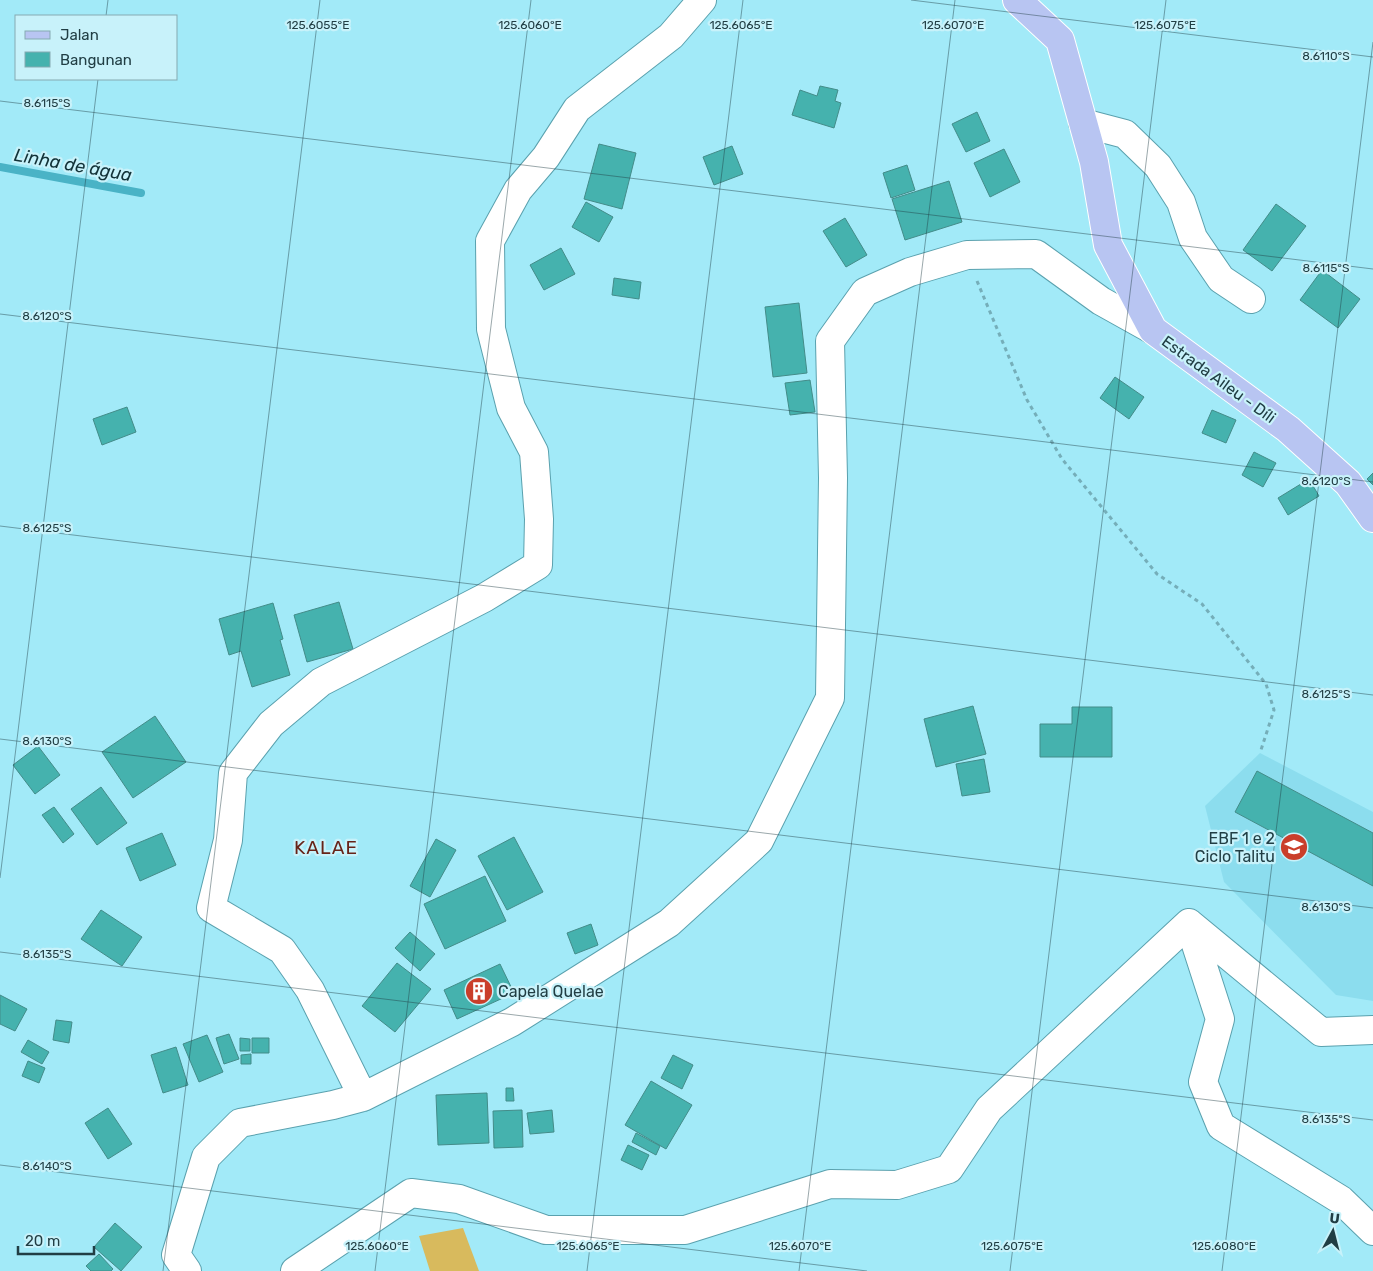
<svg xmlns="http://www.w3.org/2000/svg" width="1373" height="1271" font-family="Rubik,sans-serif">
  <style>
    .built { fill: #8cddee }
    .green { fill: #d8ba5d }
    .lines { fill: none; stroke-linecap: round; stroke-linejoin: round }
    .stream { stroke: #4ab3c6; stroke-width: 8 }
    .building { fill: #45b2ae; stroke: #438c89 }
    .street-casing { stroke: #5aa1ae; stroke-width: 30 }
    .primary-casing { stroke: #fff; stroke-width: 30 }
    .path { stroke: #75aeb9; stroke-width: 3; stroke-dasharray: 4 4; stroke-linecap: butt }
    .street { stroke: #fff; stroke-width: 28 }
    .primary { stroke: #b8c5f2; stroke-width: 28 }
    .ticks { fill: none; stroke: #213e44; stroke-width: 1; stroke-opacity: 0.45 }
    .labels { text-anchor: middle; stroke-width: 4.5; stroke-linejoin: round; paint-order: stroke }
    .street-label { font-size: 16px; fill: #213e44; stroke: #c8f2fa }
    .poi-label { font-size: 16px; fill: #213e44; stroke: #c8f2fa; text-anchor: end }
    .water-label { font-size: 18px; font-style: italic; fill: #123238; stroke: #c8f2fa }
    .quarter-label { font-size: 19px; letter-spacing: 1px; fill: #672318; stroke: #c8f2fa }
    .ticks-label { font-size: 12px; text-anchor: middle; fill: #213e44; stroke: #c8f2fa; stroke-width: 4.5; stroke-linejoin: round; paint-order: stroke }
  </style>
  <rect width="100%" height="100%" fill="#a2eaf8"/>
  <!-- built -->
  <path class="built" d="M1260,753L1373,812V1001L1336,995L1224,882L1205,806Z"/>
  <!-- green -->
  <path class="green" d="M463,1228L479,1271H430L419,1236Z"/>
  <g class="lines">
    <!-- stream -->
    <path class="stream" d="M0,167L141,193"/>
  </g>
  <!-- building -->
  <path class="building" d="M820,86L838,90L835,101L841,103L834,128L792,115L800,90L817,96Z
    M977,112L990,141L966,152L952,124Z
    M599,144L636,153L622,209L584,199Z
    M732,146L743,174L714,185L703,157Z
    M1004,149L1020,182L990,197L974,163Z
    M907,165L915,190L891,198L883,173Z
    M949,181L962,222L905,240L892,199Z
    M586,202L613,217L599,242L572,227Z
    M1276,204L1306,226L1272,271L1243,250Z
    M845,218L867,255L846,267L823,231Z
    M561,248L575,274L544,290L530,265Z
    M1322,270L1360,299L1338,328L1300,300Z
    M614,278L641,282L639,299L612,295Z
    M799,303L807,373L773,377L765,307Z
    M1115,377L1144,397L1129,419L1100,398Z
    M810,380L815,412L790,415L785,383Z
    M127,407L136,432L102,445L93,419Z
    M1212,410L1236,420L1226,443L1202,433Z
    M1254,452L1276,463L1263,487L1242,475Z
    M1373,473V485L1367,479Z
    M1309,479L1319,496L1288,515L1278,498Z
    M339,602L353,649L307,662L294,615Z
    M273,603L283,639L280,640L290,675L252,687L241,651L229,655L219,619Z
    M973,706L986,754L936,767L924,719Z
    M1072,707H1112V757H1040V724H1072Z
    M155,716L186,762L133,798L102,752Z
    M38,746L60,775L35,794L13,765Z
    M984,759L990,792L962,796L956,764Z
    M1257,771L1373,833V886L1235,812Z
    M101,787L127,823L97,845L71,809Z
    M54,807L74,834L63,843L42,815Z
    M162,833L176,865L140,881L126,848Z
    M514,837L543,892L507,910L478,856Z
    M436,839L456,850L430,897L410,886Z
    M485,876L506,921L445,949L424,904Z
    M101,910L142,937L122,966L81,939Z
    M591,924L598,945L575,954L567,933Z
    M410,932L435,954L420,971L395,948Z
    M397,963L431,989L395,1032L362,1006Z
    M500,964L514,993L457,1019L444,990Z
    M0,995L27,1009L15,1031L0,1024Z
    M56,1020L72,1022L69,1043L53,1040Z
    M229,1034L239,1059L224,1064L216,1038Z
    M207,1035L223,1072L199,1082L183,1044Z
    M240,1038L250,1039V1051H240Z
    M252,1038H269V1053H252Z
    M28,1040L49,1052L42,1064L21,1052Z
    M176,1047L188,1085L163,1093L151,1055Z
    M251,1054V1064H241V1055Z
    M673,1055L693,1065L682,1089L661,1078Z
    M28,1061L45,1068L39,1083L22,1076Z
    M651,1081L692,1105L666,1149L625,1125Z
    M506,1088H513L514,1101H506Z
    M487,1093L489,1143L438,1145L436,1095Z
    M108,1108L132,1144L108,1159L85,1123Z
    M522,1110L523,1147L494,1148L493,1111Z
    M552,1110L554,1132L530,1134L527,1113Z
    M636,1133L660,1146L656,1155L632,1142Z
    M628,1145L649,1155L642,1170L621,1160Z
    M115,1223L142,1247L121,1271L94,1247Z
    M99,1254L113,1269L111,1271H91L86,1266Z"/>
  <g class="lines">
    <defs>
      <path id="street" d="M1083,123L1125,134L1158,166L1181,202L1193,238L1221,279L1251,299
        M1189,923L1220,1019L1203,1082L1221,1126L1341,1200L1373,1231
        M363,1097L310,990L282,950L211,908L228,840L233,773L271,724L321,682L484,598L538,565L539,519L534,452L511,408L491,329L490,241L518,190L546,157L577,109L671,36L702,0
        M187,1271L176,1255L206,1157L240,1123L333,1105L363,1097L512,1022L669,923L759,841L830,698L833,478L830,341L865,292L910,272L967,255L1036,254L1101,301L1153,330
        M295,1271L411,1193L459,1199L546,1230H685L830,1184L897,1185L949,1169L989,1109L1189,923L1321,1032L1373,1030"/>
      <path id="primary" d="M1017,0L1060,40L1094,162L1108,245L1153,330L1288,429L1348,483L1373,518"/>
    </defs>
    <!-- street casing -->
    <use href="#street" class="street-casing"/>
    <!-- primary casing -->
    <use href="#primary" class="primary-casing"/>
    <!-- path -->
    <path class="path" d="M977,281L1027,400L1062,459L1157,574L1202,604L1266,684L1274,710L1260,753"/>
    <!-- street -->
    <use href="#street" class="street"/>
    <!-- primary -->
    <use href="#primary" class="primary"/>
  </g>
  <!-- ticks -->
  <path class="ticks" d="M911,0L1373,57M106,16L108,0M0,101L1373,269M0,314L1373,482M0,526L1373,695M0,739L1373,908M0,878L98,79M0,952L1373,1120M0,1165L867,1271M163,1271L320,0M375,1271L531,0M587,1271L743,0M799,1271L955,0M1010,1271L1166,0M1222,1271L1373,42"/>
  <!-- icons -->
  <defs>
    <symbol id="school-disc" viewBox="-11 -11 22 22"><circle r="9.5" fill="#ca3e2a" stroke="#c8f2fa"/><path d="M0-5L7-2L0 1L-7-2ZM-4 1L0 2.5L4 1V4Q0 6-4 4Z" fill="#fff"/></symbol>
    <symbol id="building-disc" viewBox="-11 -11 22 22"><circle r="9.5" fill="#ca3e2a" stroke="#c8f2fa"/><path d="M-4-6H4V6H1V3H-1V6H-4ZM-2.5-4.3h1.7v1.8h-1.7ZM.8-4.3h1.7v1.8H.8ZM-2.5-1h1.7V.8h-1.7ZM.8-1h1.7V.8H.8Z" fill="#fff"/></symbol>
  </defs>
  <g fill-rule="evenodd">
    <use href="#school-disc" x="1278" y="831" width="32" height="32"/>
    <use href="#building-disc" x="463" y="975" width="32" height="32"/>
  </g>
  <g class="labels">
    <!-- street labels -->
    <g class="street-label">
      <text transform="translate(1219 379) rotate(36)" y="6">Estrada Aileu - Díli</text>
    </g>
    <!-- poi labels -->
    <g class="poi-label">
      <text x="1275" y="844">EBF 1 e 2<tspan x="1275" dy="18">Ciclo Talitu</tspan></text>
      <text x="498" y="997" text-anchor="start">Capela Quelae</text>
    </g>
    <!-- water labels -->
    <g class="water-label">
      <text transform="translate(73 165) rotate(10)" y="6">Linha de água</text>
    </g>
    <!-- quarter labels -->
    <g class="quarter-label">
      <text x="326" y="854">KALAE</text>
    </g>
  </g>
  <g class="ticks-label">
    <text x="318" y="29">125.6055°E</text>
    <text x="530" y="29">125.6060°E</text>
    <text x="741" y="29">125.6065°E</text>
    <text x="953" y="29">125.6070°E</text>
    <text x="1165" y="29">125.6075°E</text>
    <text x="1326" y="60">8.6110°S</text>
    <text x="47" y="107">8.6115°S</text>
    <text x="1326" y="272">8.6115°S</text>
    <text x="47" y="320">8.6120°S</text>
    <text x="1326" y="485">8.6120°S</text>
    <text x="47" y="532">8.6125°S</text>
    <text x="1326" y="698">8.6125°S</text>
    <text x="47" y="745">8.6130°S</text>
    <text x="1326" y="911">8.6130°S</text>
    <text x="47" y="958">8.6135°S</text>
    <text x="1326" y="1123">8.6135°S</text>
    <text x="47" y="1170">8.6140°S</text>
    <text x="377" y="1250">125.6060°E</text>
    <text x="588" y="1250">125.6065°E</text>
    <text x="800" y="1250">125.6070°E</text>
    <text x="1012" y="1250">125.6075°E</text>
    <text x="1224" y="1250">125.6080°E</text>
  </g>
  <!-- legend -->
  <rect x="15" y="15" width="162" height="65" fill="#c8f2fa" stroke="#85aab1"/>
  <rect x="25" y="31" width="25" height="8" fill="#b8c5f2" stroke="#85aab1"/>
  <text x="60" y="40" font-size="15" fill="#213e44">Jalan</text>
  <rect x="25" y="52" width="25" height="15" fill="#45b2ae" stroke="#85aab1"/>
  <text x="60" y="65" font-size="15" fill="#213e44">Bangunan</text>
  <!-- north arrow -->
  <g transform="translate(1333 1231) rotate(7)" stroke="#c8f2fa" stroke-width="4" paint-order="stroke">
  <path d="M0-4L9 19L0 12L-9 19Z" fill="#213e44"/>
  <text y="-8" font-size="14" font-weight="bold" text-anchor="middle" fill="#213e44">U</text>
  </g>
  <!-- scale -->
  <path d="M18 1246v8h76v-8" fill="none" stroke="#213e44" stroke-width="2.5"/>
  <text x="25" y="1246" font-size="15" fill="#213e44" stroke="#c8f2fa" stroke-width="4" paint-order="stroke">20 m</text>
</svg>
